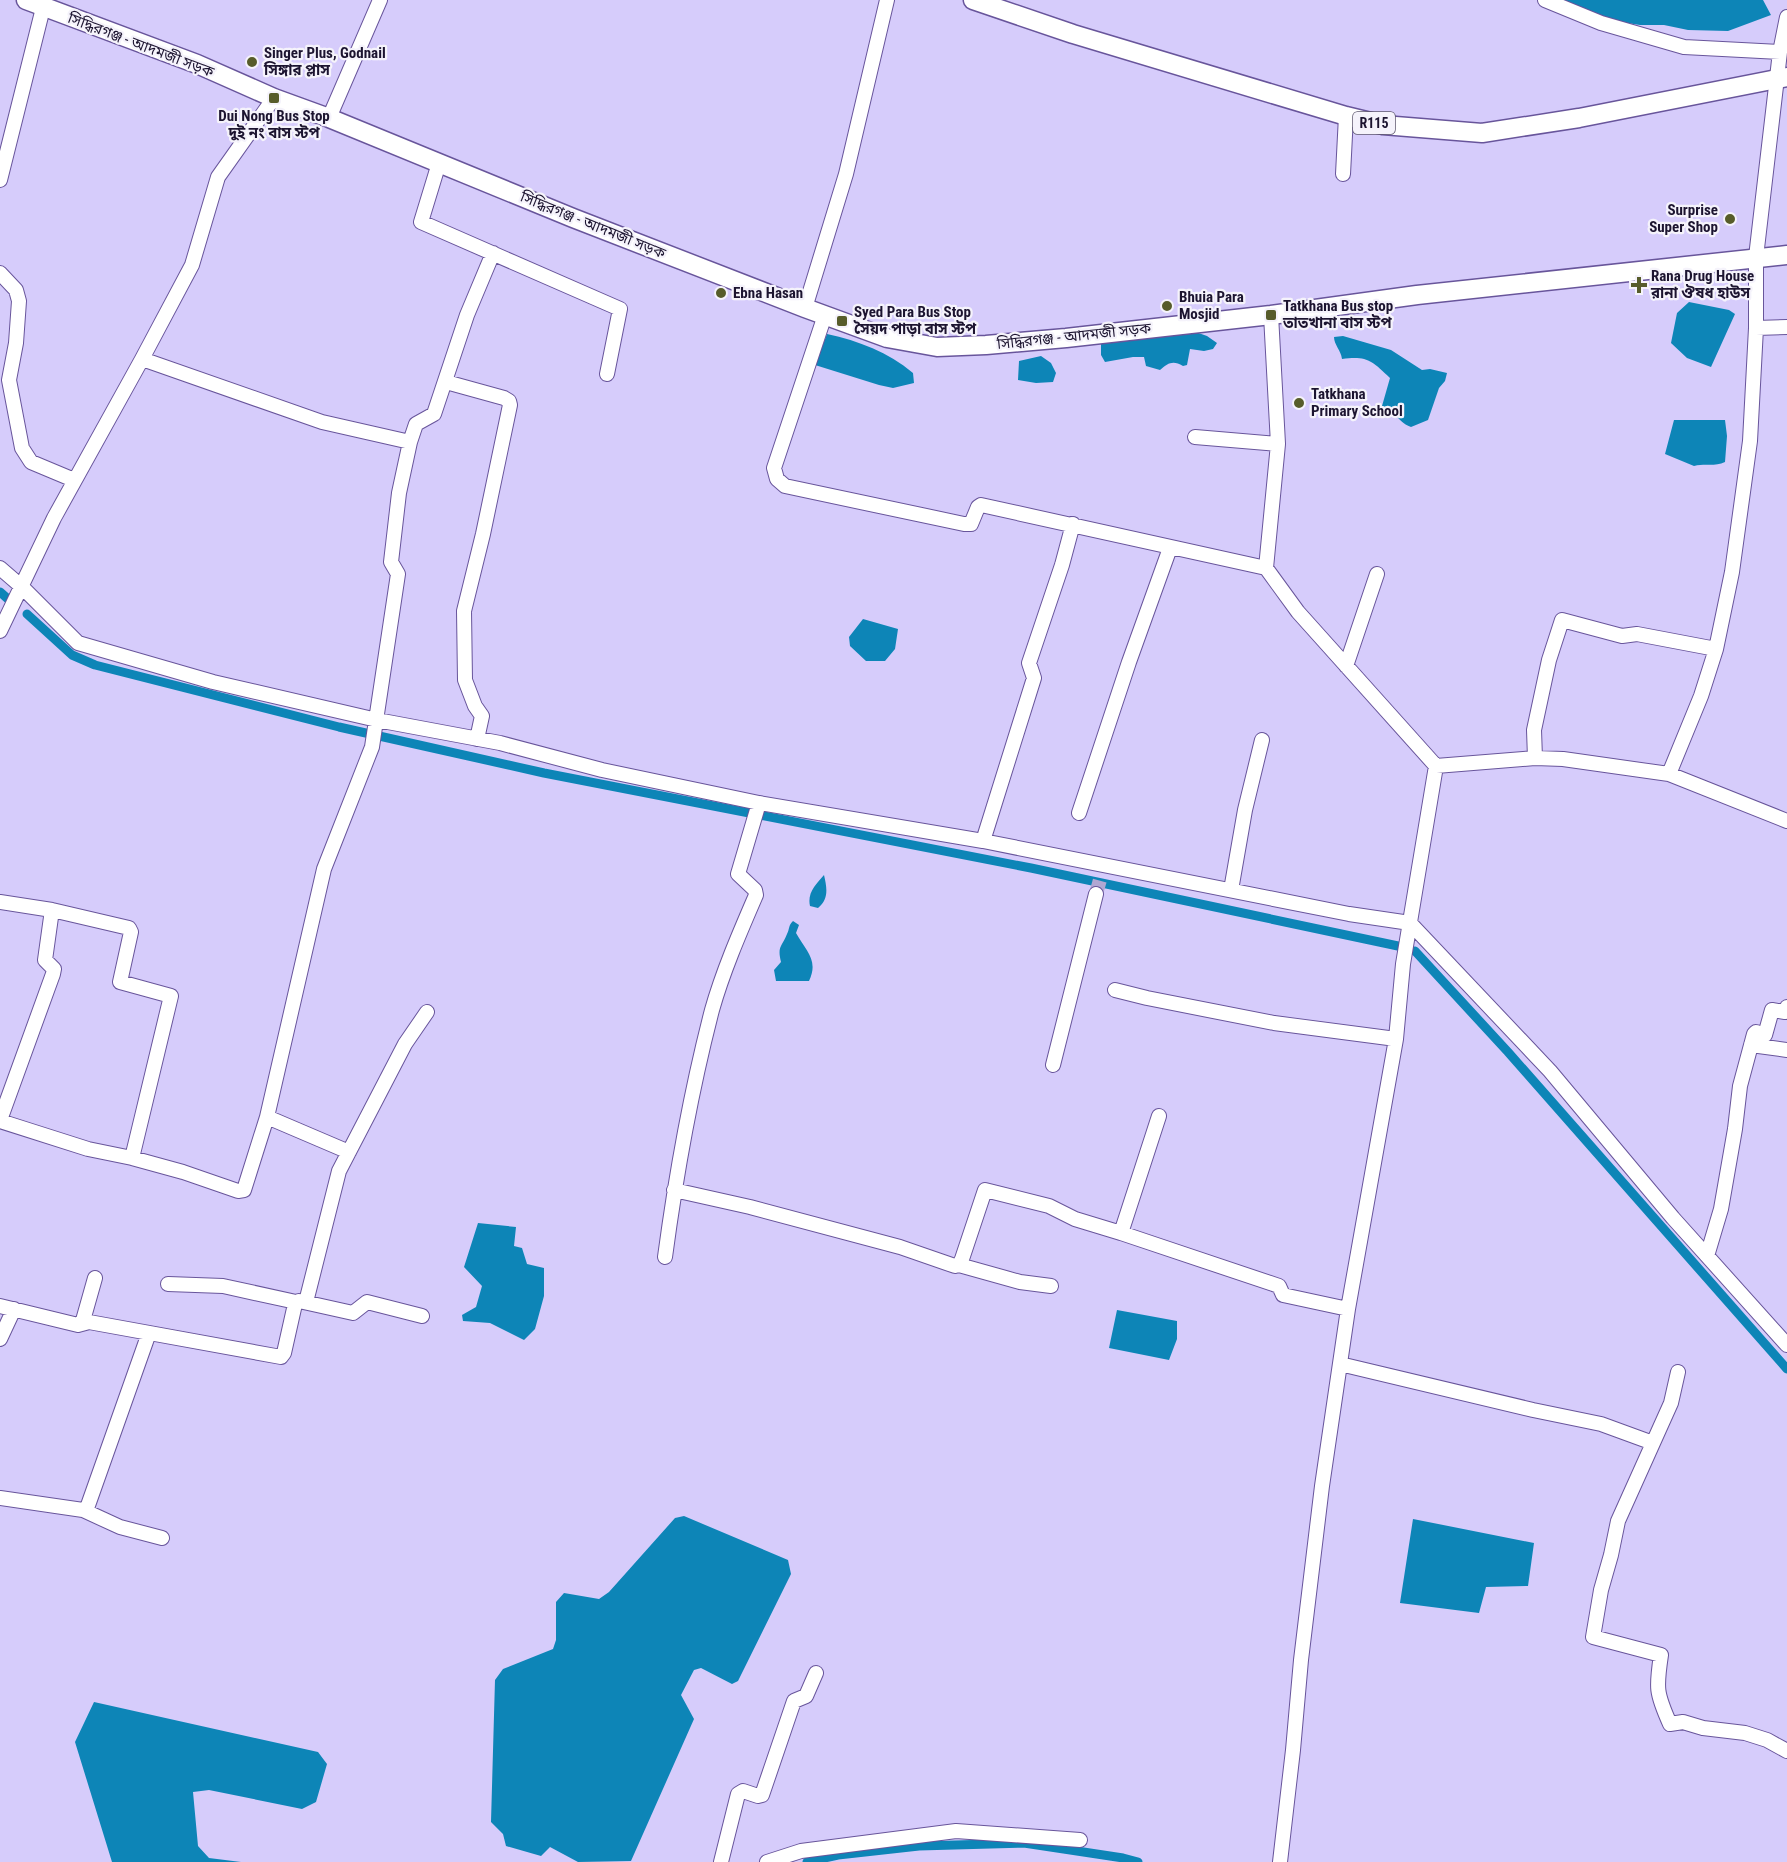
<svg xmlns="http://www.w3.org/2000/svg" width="1787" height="1862" font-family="'Roboto Condensed','Noto Sans Bengali',sans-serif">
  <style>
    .water { fill: #0d85b7 }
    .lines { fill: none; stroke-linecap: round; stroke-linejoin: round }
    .canal { stroke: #0d85b7; stroke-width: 9 }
    .minor-tunnel { stroke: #b1a7d2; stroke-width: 14; stroke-dasharray: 14 7; stroke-linecap: butt }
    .minor-casing { stroke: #68559b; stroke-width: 16 }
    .major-casing { stroke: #68559b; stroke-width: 21 }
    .minor { stroke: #fff; stroke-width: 14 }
    .major { stroke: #fff; stroke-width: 18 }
    .poi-dot { fill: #575c2a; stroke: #f5f3fb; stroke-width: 2 }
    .labels { text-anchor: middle; stroke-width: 4.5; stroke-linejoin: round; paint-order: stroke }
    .shield { fill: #f5f3fb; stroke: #5d576d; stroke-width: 1.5 }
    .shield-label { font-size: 14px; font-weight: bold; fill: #1c1430 }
    .street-label { font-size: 15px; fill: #1c1430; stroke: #f5f3fb }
    .poi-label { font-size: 15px; font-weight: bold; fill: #1c1430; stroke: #f5f3fb; text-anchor: start }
  </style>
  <rect width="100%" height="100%" fill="#d6ccfb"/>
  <!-- water -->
  <path class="water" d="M1557,0H1763L1771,15L1728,31L1688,30L1664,25H1640L1602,19Z
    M1689,302L1729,310L1735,314L1711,367L1687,358L1671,343L1677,313Z
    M1187,329L1207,336L1217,343L1213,349L1204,351L1190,349L1187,365L1183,366C1173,360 1168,363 1160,370L1146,366L1144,357H1133L1105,362L1101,355V343Z
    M827,334C859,341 888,352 913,373L914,383L893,388L879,385L815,365Z
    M1343,336L1391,350L1422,370L1430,369L1447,373L1445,381L1439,388L1428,420L1411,427C1395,421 1397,409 1382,406L1390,378C1371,360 1367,356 1342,359C1341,350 1334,345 1334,337Z
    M1041,356L1051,363L1056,373L1053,382L1036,383L1018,380L1019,361Z
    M1674,420H1725L1727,436L1725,462C1715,467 1705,463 1694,466L1665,454Z
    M863,619L898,629L895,649L885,661H866L850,646L849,637Z
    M824,875C827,888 829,899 818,908L810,906C807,893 816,884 824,875Z
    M793,921L799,925L796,933C806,951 819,960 809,981H776L774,970L781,962C777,946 782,947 787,934C790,928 788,926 793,921Z
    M478,1223L516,1227L514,1246L522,1248L527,1264L544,1268V1296L535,1329L524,1340L490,1323L463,1321L462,1315L476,1307L482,1286L464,1267Z
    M1117,1310L1177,1321V1339L1169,1360L1109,1348Z
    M684,1516L788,1560L791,1574L738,1681L732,1684L701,1668L694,1670L681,1695L694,1719L631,1861L578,1862L550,1847L541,1856L506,1846L503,1834L491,1822L495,1680L503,1669L553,1649L556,1640V1602L564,1593L599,1599L609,1592L675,1518Z
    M1413,1519L1534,1543L1528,1586L1486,1587L1479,1613L1400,1603Z
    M94,1702L318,1752L327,1764L316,1802L302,1809L209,1790L193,1792L198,1846L209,1858L241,1862H112L75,1742Z"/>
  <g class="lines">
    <!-- canal -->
    <path class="canal" d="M0,592L8,599
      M27,614L72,655L95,665L339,727L544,773L1031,868L1398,946
      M1415,951L1508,1052L1787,1369
      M807,1862L838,1855L919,1846L1024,1843L1123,1858L1138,1862"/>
    <!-- minor-tunnel -->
    <path class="minor-tunnel" d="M1096,894L1101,876"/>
    <defs>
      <path id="minor" d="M1545,0L1601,23L1684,47L1780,52
        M329,118L380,0
        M439,163L421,222L620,309L607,374
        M1343,174L1346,116
        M0,180L43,8
        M0,273L16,290L19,301L16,343L9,380L22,448L31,462L74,480
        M805,308L846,174L887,0
        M825,315L774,468L777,479L785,486L964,524H971L978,507L981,505L1266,568
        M1271,315L1278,444L1266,568L1298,612L1436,766
        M1756,328L1787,327
        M142,359L322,422L410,442
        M446,382L504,398L509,401L510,405L483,534L464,611L465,680L475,706L482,716L477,739
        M1195,437L1278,444
        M0,568L22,587L78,643L213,682L377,720L500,743L602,770L759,803L983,841L1349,914L1410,923L1550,1071L1673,1218L1787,1345
        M0,631L54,518L142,359L192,265L218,177L274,98
        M1346,666L1377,574
        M1535,758L1534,730L1549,660L1562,620L1622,636L1637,634L1716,649
        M1669,774L1787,821
        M1079,813L1129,662L1170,548
        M983,841L1034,678L1029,663L1062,565L1073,524
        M1231,890L1245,810L1262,740
        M0,902L52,910L129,928L131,932L120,982L171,996L132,1158
        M1115,990L1147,998L1274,1023L1396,1039
        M1751,1045L1787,1050
        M1053,1065L1096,894
        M1159,1116L1121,1233L1279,1286L1283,1295L1348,1309
        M267,1117L349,1152
        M0,1120L53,974L54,969L45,960L52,910
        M0,1121L88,1149L132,1158L183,1172L238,1191L244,1190L267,1117L324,869L372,747L398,574L391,562L399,493L410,442L416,424L434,414L467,315L493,253
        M674,1190L750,1207L900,1247L955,1266L959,1265L962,1259L985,1190L1049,1206L1075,1219L1121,1233
        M1707,1256L1721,1209L1735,1129L1740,1086L1754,1034L1756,1032L1765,1035L1772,1010L1785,1012L1787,1007
        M665,1257C676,1175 691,1091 712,1010C723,971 740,932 756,895L755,890L738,874L759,803
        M959,1265L1020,1282L1051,1286
        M168,1284L223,1286L296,1302
        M306,1302L339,1171L405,1044L427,1012
        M0,1306L78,1325L89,1322L281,1357L284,1353L295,1304L299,1301L353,1313L367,1302L422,1316
        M82,1324L95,1278
        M0,1339L14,1309
        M1340,1364L1533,1410L1601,1424L1653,1443
        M1678,1372L1671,1403L1618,1521L1611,1555L1601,1590L1593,1637L1661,1655C1656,1688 1656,1693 1670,1724L1683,1722L1703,1728L1745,1733L1767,1740L1787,1751
        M0,1498L83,1510L120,1527L162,1538
        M86,1511L149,1333
        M721,1862L738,1794L743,1791L758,1796L762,1795L794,1701L806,1696L816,1673
        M767,1862L801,1851L956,1831L1080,1840
        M1280,1862L1293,1750L1301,1660L1322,1486L1348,1309L1396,1039L1403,964L1436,766L1535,758L1563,759L1669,774L1701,696L1716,649L1732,572L1750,441L1756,328V257L1780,52L1787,17"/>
      <path id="major" d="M26,0L197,64L274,98L329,118L573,218L805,308L887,338L937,347L986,345L1066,338L1271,315L1417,295L1787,255
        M973,0L1073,34L1346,116L1383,125L1482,133L1579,118L1787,77"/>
    </defs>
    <!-- minor casing -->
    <use href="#minor" class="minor-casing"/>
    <!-- major casing -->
    <use href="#major" class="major-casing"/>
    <!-- minor -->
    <use href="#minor" class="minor"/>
    <!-- major -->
    <use href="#major" class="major"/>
  </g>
  <!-- markers -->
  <g class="poi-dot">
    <circle cx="252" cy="62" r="6"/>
    <rect x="268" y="92" width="12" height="12" rx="3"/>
    <circle cx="1730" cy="219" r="6"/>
    <path d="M1636 276h6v6h6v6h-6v6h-6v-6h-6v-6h6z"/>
    <circle cx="721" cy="293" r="6"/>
    <circle cx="1167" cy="306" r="6"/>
    <rect x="1265" y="309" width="12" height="12" rx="3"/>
    <rect x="836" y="315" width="12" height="12" rx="3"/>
    <circle cx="1299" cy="403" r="6"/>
  </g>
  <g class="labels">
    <!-- shield labels -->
    <rect class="shield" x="1353" y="112" width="42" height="22" rx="4.5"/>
    <g class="shield-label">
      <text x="1374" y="128">R115</text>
    </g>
    <!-- street labels -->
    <g class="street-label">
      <text transform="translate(141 45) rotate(21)" y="5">সিদ্ধিরগঞ্জ - আদমজী সড়ক</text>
      <text transform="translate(593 225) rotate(22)" y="5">সিদ্ধিরগঞ্জ - আদমজী সড়ক</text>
      <text transform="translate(1074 336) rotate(-6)" y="5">সিদ্ধিরগঞ্জ - আদমজী সড়ক</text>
    </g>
    <!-- poi labels -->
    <g class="poi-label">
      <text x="264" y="58">Singer Plus, Godnail<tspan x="264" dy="17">সিঙ্গার প্লাস</tspan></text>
      <text x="274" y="121" text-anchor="middle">Dui Nong Bus Stop<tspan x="274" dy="17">দুই নং বাস স্টপ</tspan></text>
      <text x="1718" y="215" text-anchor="end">Surprise<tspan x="1718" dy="17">Super Shop</tspan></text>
      <text x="1651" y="281">Rana Drug House<tspan x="1651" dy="17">রানা ঔষধ হাউস</tspan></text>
      <text x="733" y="298">Ebna Hasan</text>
      <text x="1179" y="302">Bhuia Para<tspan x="1179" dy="17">Mosjid</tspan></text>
      <text x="1283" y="311">Tatkhana Bus stop<tspan x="1283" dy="17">তাতখানা বাস স্টপ</tspan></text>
      <text x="854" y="317">Syed Para Bus Stop<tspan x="854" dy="17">সৈয়দ পাড়া বাস স্টপ</tspan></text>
      <text x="1311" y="399">Tatkhana<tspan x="1311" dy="17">Primary School</tspan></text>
    </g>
  </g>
</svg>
